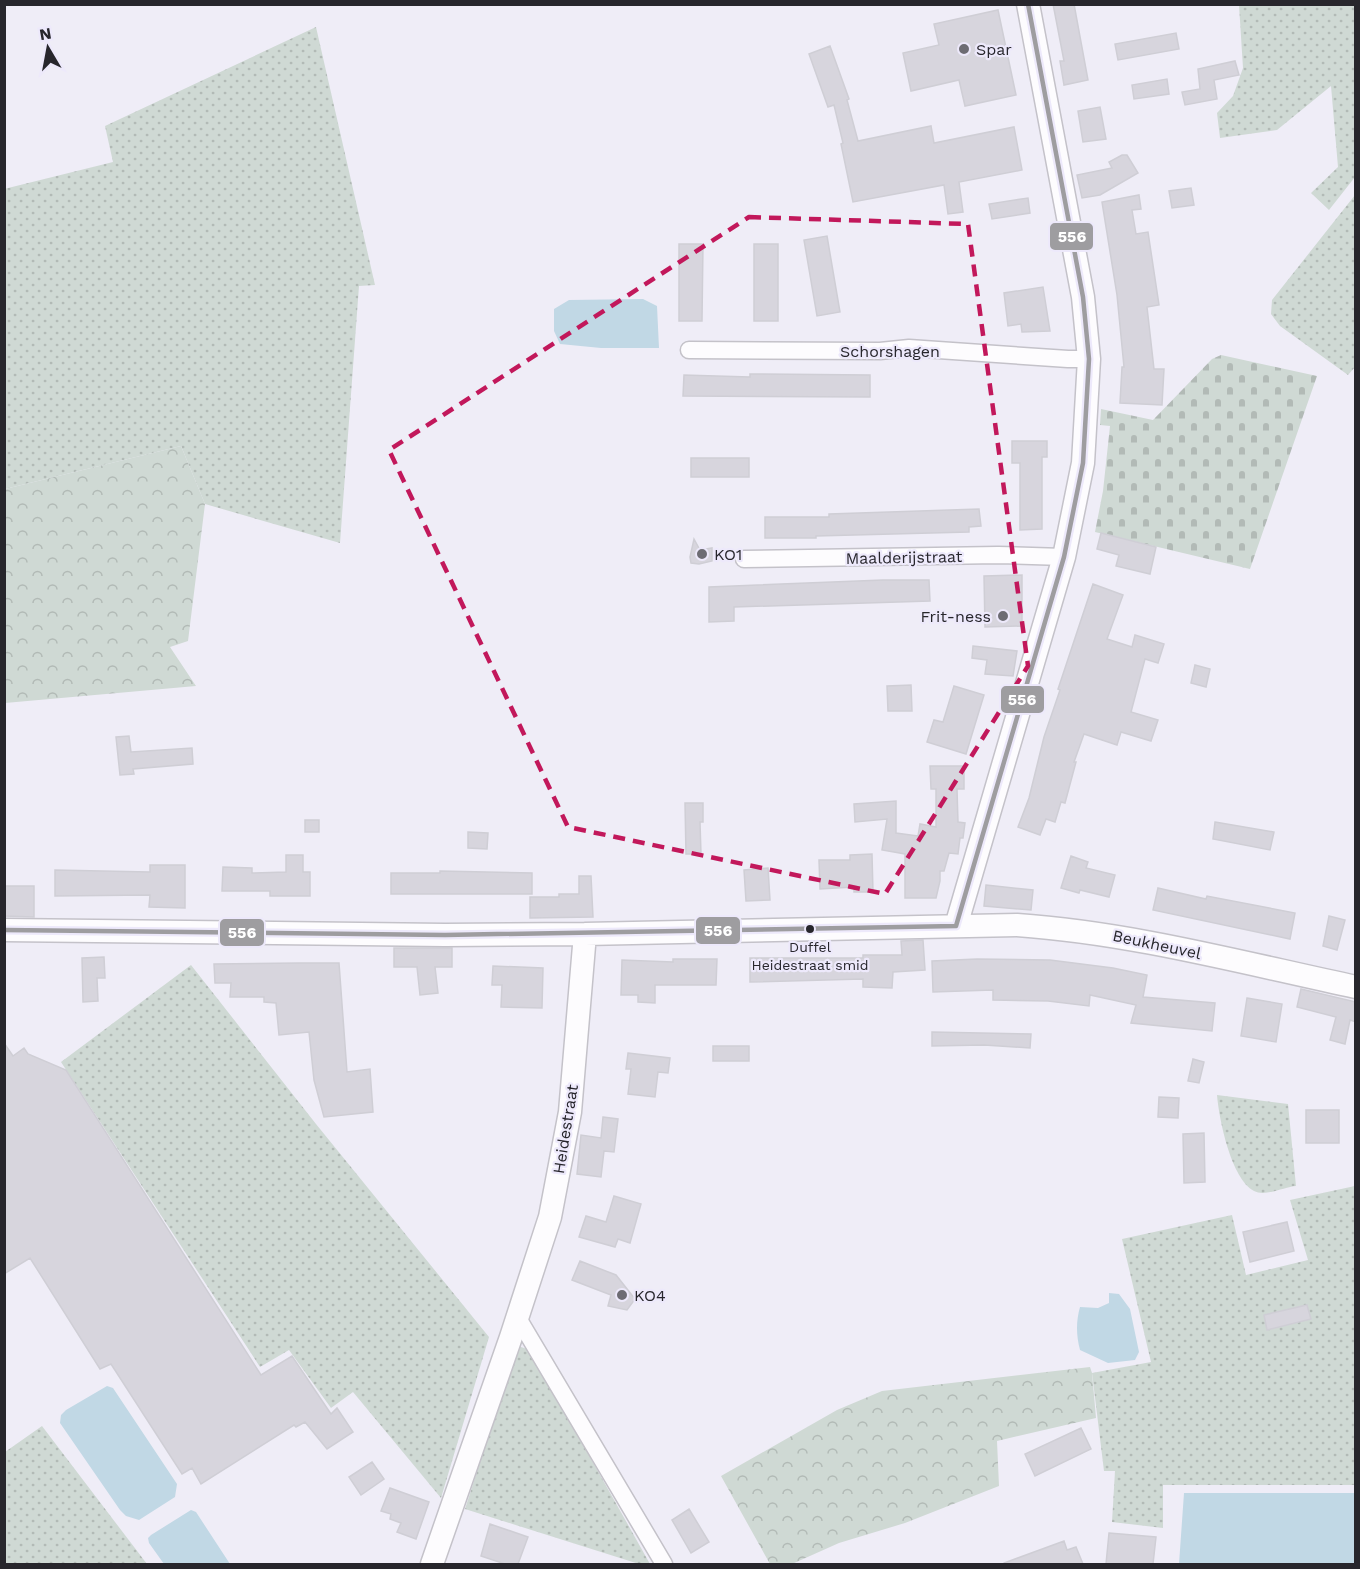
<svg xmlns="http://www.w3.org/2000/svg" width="1360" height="1569" font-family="'Work Sans',sans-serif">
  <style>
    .grass { fill: url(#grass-dots) }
    .forest { fill: url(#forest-crowns) }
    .cemetery { fill: url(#cemetery-stones) }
    .water { fill: #c1d8e5 }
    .building { fill: #d7d5dd; stroke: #cfced5; stroke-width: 1.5 }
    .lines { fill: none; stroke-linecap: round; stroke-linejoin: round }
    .street-casing { stroke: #c4c2c9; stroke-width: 19 }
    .secondary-casing { stroke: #c4c2c9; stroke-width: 25 }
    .street { stroke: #fdfcfe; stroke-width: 16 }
    .secondary { stroke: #fdfcfe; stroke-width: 22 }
    .bus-1-casing { stroke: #ede9fb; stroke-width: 9 }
    .bus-1 { stroke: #9e9da0; stroke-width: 4.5 }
    .marked { fill: none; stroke: #c2185b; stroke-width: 4.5; stroke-dasharray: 12 8; stroke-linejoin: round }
    .poi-dot { fill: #6d6c73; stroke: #ede9fb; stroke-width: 2 }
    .bus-dot { fill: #27262c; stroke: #ede9fb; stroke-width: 2 }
    .labels { text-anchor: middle; stroke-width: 4.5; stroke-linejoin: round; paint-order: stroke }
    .bus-label { font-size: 14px; fill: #27262c; stroke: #ede9fb }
    .poi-label { font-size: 16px; fill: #27262c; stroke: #ede9fb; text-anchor: start }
    .street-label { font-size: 16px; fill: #27262c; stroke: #ede9fb }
    .line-badge { stroke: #ede9fb; stroke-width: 2 }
    .badge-label { font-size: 16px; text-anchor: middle; font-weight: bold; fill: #fff }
  </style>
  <defs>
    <pattern id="grass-dots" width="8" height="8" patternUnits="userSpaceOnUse" patternTransform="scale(1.5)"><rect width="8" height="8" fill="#cfd9d4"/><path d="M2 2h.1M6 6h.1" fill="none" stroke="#b2bab6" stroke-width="1.8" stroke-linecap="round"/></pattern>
    <pattern id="forest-crowns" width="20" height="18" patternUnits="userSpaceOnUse" patternTransform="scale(1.5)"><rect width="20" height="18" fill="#cfd9d4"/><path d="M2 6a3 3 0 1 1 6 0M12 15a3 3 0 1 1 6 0" fill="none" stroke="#b2bab6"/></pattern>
    <pattern id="cemetery-stones" width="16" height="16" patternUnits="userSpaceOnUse" patternTransform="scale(1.5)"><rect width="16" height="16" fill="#cfd9d4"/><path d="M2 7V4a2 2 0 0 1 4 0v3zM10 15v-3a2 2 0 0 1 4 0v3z" fill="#b2bab6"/></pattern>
  </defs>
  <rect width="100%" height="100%" fill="#efedf7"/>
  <!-- grass -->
  <path class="grass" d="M1239,5H1355V177L1329,210L1311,193L1338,167L1331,86L1277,130L1220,138L1217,113L1233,96L1243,68Z
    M316,27L375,285L359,286L340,543L205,504L181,446L5,489L4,189L113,162L105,126Z
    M1355,195L1356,366L1348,375L1280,326L1271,314L1272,300Z
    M191,965L316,1124L489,1337L441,1498L353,1392L331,1408L289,1350L260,1367L61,1062Z
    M1217,1095L1288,1104L1296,1186C1284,1187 1265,1197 1254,1191C1231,1179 1219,1119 1217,1095Z
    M1355,1186V1485H1163V1528L1112,1522L1115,1471H1104L1092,1373L1151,1362L1122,1239L1232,1215L1246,1275L1308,1260L1290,1200Z
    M521,1347L530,1350L650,1564H639L465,1509L516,1350Z
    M42,1426L147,1564H5V1452Z"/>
  <!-- forest -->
  <path class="forest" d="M181,446L205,504L188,641L170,647L196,686L5,703V489Z
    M1090,1367L1092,1373L1096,1418L997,1441L999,1486L905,1523L839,1543L792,1564H770L721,1476L837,1410L882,1391Z"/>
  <!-- cemetery -->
  <path class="cemetery" d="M1221,355L1317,376L1250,569L1095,532L1103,491L1110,426L1100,425L1101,409L1153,420L1212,359Z"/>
  <!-- water -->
  <path class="water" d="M643,299L657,306L659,348H601L560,344L554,331V309L569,300Z
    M1109,1293L1119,1294L1130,1309L1139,1352L1135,1360L1108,1363L1080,1350C1076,1335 1076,1321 1080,1307L1098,1308L1109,1303Z
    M107,1386L113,1388L177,1484L175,1497L139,1520L126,1516L120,1510L60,1423L61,1415L66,1410Z
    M1184,1493H1355V1564H1179Z
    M191,1510L196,1512L230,1564H164L149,1543L148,1538L151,1535Z"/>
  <!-- building -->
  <path class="building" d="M1053,4H1074L1088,80L1064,85L1060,61H1064Z
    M998,10L1016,95L965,106L959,80L911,91L903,53L939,45L934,24Z
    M1176,33L1179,49L1118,60L1115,44Z
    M830,46L849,99L847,100L858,141L931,126L934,143L1014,127L1022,170L959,182L963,212L948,214L944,185L853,202L841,144L843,143L834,105L828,107L809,54Z
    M1235,61L1239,75L1214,80L1217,99L1185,105L1182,92L1200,89L1198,69Z
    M1167,79L1169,94L1134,99L1132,85Z
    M1100,107L1106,139L1083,142L1078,111Z
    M1122,155H1127L1138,173L1100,195L1082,198L1077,175L1112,168L1109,162Z
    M1191,188L1194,205L1172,208L1169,191Z
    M1139,195L1141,209L1132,210L1136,234L1148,232L1159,305L1147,307L1154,369H1164L1162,405L1120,403L1122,367H1124L1117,295L1102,202Z
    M1028,198L1030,213L992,219L989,204Z
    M827,236L840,312L817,316L804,240Z
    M679,244H703L702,321H679Z
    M754,244H778V321H754Z
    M1043,287L1050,331L1022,332L1021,324L1008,326L1004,293Z
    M750,374L870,375V397L683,396L684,375L750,377Z
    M1012,441H1047V457H1042V529L1020,530V463H1012Z
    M691,458H749V477H691Z
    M979,509L981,526L969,527V532L816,536V538H765V517H829V514Z
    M1101,533L1156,547L1150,574L1116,566L1119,555L1097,549Z
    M694,539L700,550L712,548V561L699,564L691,563L690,557Z
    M1022,575V626L985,627L984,576Z
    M883,580H929L930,601L734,607V621L709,622V587Z
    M1093,584L1123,595L1107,639L1132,647L1135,635L1164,644L1158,663L1145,659L1131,712L1158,720L1151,741L1121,732L1117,745L1084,734L1074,762H1076L1065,803L1061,802L1055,822L1046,819L1040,835L1018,827L1029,798L1044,737L1060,690L1058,689Z
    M973,646L1017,651L1013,676L985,674L987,660L972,658Z
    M1195,665L1210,669L1206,687L1191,683Z
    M911,685L912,711H888L887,686Z
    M954,686L984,695L966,754L927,742L934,720L943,722Z
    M129,736L131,752L192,748L193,764L133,769L134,774L120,775L116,737Z
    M930,766H964V789H957L958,822L965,823L963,838H960L958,854L949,853L944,871H940V881L936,898H905V854L882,850L887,819L855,822L854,804L896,801V833L918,836L920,824L936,827V789H931Z
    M685,803H703V822H700L701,854H686Z
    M305,820H319V832H305Z
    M1215,822L1274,832L1270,850L1213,839Z
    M468,832L488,833L487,849L468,848Z
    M872,854L873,892H854V887L820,889L819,860H850V855Z
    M286,855H303V872H310V896H270V891H222L223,867L252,868V873L286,872Z
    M1071,856L1088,862L1086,868L1115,875L1109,897L1080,890L1079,893L1061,888Z
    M150,865H185V908L149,907L150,895L55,896V870L150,872Z
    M768,868L770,900L746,901L744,870Z
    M440,871L532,873V894H391V873H440Z
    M579,876H591L593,917L530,918V897H559V894H579Z
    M986,885L1033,890L1031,910L984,906Z
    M4,886H34V917L4,916Z
    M1158,888L1206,899L1207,896L1295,913L1290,939L1153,910Z
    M1329,916L1345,920L1337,950L1323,946Z
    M923,940L925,970L893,972L892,988L863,987V979L750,982V958H863V955H902L901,941Z
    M394,948H452V967H435L438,993L420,995L417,967H394Z
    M104,957L105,978H97L98,1001L83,1002L82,958Z
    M673,959H717L716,985H655V1003L638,1002V995H621L622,960L673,962Z
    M977,959L1050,960L1113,968L1147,975L1143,997L1215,1003L1212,1031L1131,1023L1136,1005L1090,995L1089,1006L1048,1001L993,1000V990L933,992L932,961Z
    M299,963H339L347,1072L370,1069L373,1112L324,1117L314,1080L309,1032L279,1035L276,1003L264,1002V997H230L231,983H215L214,964Z
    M493,966L543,968L542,1008L501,1007L502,985H492Z
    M1301,989L1356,1002V1022L1350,1020L1345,1044L1330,1040L1336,1017L1297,1007Z
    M1247,998L1282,1004L1276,1042L1241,1036Z
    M932,1032L1031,1034L1030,1048L984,1045L932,1046Z
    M4,1043L13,1056L24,1048L28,1054L66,1070L261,1375L292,1356L331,1414L337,1408L353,1432L327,1449L305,1422L296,1427L294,1425L201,1484L192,1468L182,1474L111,1364L100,1369L30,1258L4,1274Z
    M713,1046H749V1061H713Z
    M628,1053L670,1058L668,1073L658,1072L655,1097L628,1094L631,1069H626Z
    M1193,1059L1204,1062L1199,1083L1188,1081Z
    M1159,1097L1179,1098L1178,1118L1158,1117Z
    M1306,1110H1339V1143H1306Z
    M603,1117L618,1119L614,1152L604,1151L601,1177L577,1174L581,1135L601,1138Z
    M1204,1133L1205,1182L1184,1183L1183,1134Z
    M614,1196L641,1204L630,1243L618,1239L615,1247L579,1237L586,1216L606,1222Z
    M1287,1222L1294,1251L1250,1262L1243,1232Z
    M580,1261L616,1275L635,1299L627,1310L608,1306L611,1295L572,1280Z
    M1307,1305L1311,1319L1267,1330L1264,1315Z
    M1081,1428L1091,1449L1035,1476L1025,1454Z
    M372,1462L384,1479L361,1495L349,1477Z
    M390,1488L429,1502L416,1539L397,1532L401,1523L390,1519L391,1514L381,1511Z
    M689,1509L709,1542L691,1553L672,1520Z
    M490,1524L528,1537L518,1564H505L481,1556Z
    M1109,1533L1156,1537L1153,1564H1106Z
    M1064,1541L1067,1550L1076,1547L1083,1564H1004V1563Z"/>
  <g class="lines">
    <defs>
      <path id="street" d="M689,350L880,351L909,348L1068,359H1089
        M744,559L998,555L1064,557
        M518,1318L664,1564"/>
      <path id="secondary" d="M956,926L1064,557L1083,463L1089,359L1083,297L1028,4
        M4,930L445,935L585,934L1017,925C1132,933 1243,963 1356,987
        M432,1564L511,1337L550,1217L570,1112L585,934"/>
    </defs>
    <!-- street casing -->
    <use href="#street" class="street-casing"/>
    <!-- secondary casing -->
    <use href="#secondary" class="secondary-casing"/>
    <!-- street -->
    <use href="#street" class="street"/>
    <!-- secondary -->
    <use href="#secondary" class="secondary"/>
    <defs>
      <path id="bus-1" d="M956,926L1064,557L1083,463L1089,359L1083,297L1028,4
        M4,930L445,935L956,926"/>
    </defs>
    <!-- bus-1 casing -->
    <use href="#bus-1" class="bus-1-casing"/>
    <!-- bus-1 -->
    <use href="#bus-1" class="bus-1"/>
  </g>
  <!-- marked area -->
  <path class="marked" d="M749,217L968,224L1028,666L885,894L568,827L389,450Z"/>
  <!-- markers -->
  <g class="poi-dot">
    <circle cx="964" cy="49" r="6"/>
    <circle cx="702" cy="554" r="6"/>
    <circle cx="1003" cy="616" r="6"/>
    <circle cx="622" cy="1295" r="6"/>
  </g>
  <circle class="bus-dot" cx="810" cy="929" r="5"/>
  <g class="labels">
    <!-- bus labels -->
    <g class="bus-label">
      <text x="810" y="952">Duffel<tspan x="810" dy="18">Heidestraat smid</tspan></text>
    </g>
    <!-- poi labels -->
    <g class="poi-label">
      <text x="976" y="55">Spar</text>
      <text x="714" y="560">KO1</text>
      <text x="991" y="622" text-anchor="end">Frit-ness</text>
      <text x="634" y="1301">KO4</text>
    </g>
    <!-- street labels -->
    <g class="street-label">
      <text x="890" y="357">Schorshagen</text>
      <text transform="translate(904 557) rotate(-1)" y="6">Maalderijstraat</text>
      <text transform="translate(1157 944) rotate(12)" y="6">Beukheuvel</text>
      <text transform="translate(565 1129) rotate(-81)" y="6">Heidestraat</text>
    </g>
  </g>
  <g class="line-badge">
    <rect x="1049" y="222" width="45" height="29" rx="6" fill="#9e9da0"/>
    <rect x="1000" y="685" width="45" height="29" rx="6" fill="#9e9da0"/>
    <rect x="695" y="916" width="46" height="29" rx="6" fill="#9e9da0"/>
    <rect x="219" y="918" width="46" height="29" rx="6" fill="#9e9da0"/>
  </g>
  <g class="badge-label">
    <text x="1072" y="242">556</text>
    <text x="1022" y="705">556</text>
    <text x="718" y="936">556</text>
    <text x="242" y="938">556</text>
  </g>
  <!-- border -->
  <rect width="1360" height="1569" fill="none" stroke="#27262c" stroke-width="12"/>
  <!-- north arrow -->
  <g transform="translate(48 48) rotate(350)" stroke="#ede9fb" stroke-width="4.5" paint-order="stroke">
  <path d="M0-4.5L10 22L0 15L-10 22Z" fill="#27262c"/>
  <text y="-9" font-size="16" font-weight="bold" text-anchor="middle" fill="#27262c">N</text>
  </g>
</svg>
